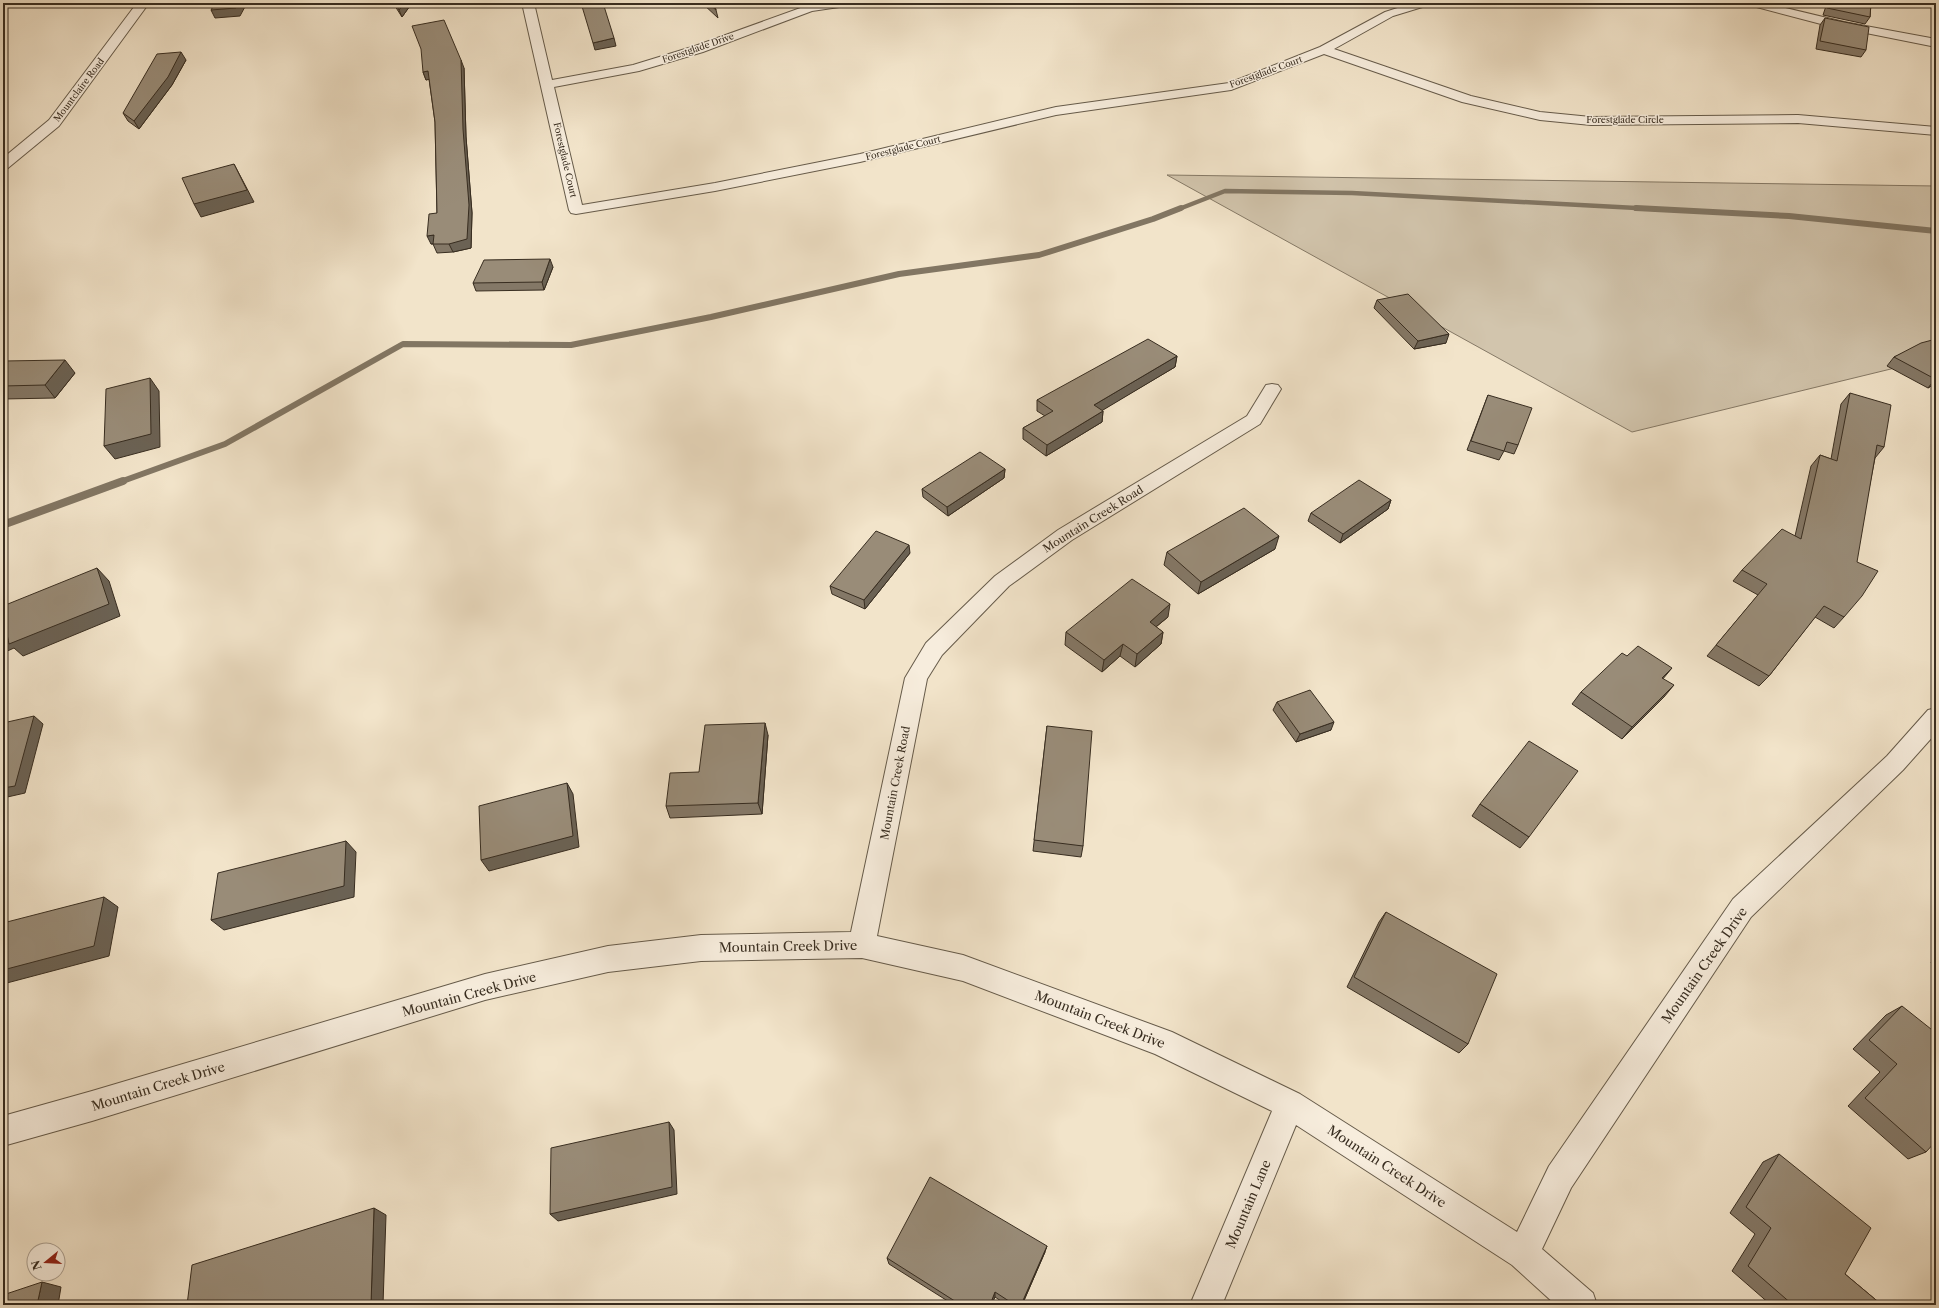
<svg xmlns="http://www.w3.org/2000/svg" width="1939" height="1308" font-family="'Libre Caslon Text',serif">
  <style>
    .green { fill: #d2c5ad; stroke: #857966 }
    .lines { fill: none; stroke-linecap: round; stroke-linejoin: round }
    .stream-far2 { stroke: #827663; stroke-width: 4.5 }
    .stream-far1 { stroke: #827663; stroke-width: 6 }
    .stream { stroke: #827663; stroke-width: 8 }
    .minor-casing { stroke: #665b4a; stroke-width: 2 }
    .minor { fill: #f7eddd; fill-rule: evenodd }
    .wall { fill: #847867; stroke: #382d20 }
    .shaded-wall { fill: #6b6254; stroke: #382d20 }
    .building { fill: #998c78; stroke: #382d20 }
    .labels { text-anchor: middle; stroke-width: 3; stroke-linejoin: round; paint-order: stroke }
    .far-street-label { font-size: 9px; fill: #382d20; stroke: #f7eddd }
    .street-label { font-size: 11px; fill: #382d20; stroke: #f7eddd }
    .near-street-label { font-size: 13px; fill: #382d20; stroke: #f7eddd }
  </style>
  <rect width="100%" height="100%" fill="#f2e4ca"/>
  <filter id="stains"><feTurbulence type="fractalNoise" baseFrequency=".005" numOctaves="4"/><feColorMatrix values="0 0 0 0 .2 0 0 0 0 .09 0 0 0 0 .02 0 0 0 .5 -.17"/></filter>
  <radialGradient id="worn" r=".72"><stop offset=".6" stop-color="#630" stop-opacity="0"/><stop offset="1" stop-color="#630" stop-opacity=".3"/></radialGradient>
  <!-- green -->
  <path class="green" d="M1167,175L1936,186V358L1632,432Z"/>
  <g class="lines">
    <!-- stream-far2 -->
    <path class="stream-far2" d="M1179,209L1225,191L1352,193L1655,209"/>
    <!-- stream-far1 -->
    <path class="stream-far1" d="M1636,208L1789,216L1936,231
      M120,482L225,444L403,344L571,345L711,317L899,274L1039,255L1153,219L1181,208"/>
    <!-- stream -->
    <path class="stream" d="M8,523L123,481"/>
    <defs>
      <path id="minor" d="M137,3H149L59,126L8,168L3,169V158L49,120Z
        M522,3H534L552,80L633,65L695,46L806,6L822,3H852L846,6L812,11L703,52L639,71L554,87L582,205L715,183L860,154L1056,107L1229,83L1320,47L1385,12L1413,3H1431L1429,5L1393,16L1334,49L1471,96L1540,112L1591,117L1798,115L1936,127V135L1798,123L1591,125L1540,120L1462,102L1324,54L1231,90L1056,115L860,162L715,191L576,214L571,213L569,210Z
        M1747,3H1765L1844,22L1936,39V47L1821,24L1749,5Z
        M1272,384L1278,385L1281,389L1260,424L1072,540L1009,586L942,655L927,679L877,936L963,955L1172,1032L1300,1094L1517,1232L1549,1166L1733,899L1887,756L1928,710L1936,708V733L1903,770L1751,917L1571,1188L1542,1249L1593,1293L1597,1305H1556L1512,1265L1296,1125L1222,1305H1190L1272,1111L1155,1054L963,981L862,958L701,961L608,972L485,1000L92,1121L3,1146V1116L92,1091L485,974L608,946L701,935L851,932L905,678L926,643L995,576L1058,530L1247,416L1266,385Z"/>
    </defs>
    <!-- minor casing -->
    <use href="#minor" class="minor-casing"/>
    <!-- minor -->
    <use href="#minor" class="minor"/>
  </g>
  <!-- wall -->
  <path class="wall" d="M393,3H412L402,17Z
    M702,3H714L716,10L718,18Z
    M1827,3H1871L1870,17L1865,24L1823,15Z
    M1825,18L1866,50L1861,57L1816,49L1820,25Z
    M186,60L172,85L139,129L128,121L123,113Z
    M464,68L466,137L472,213L471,248L453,252L437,253L433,244H431L437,213L435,122L429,79L426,80L423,72Z
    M553,267L544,290L476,291L473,283Z
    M1377,300L1446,343L1414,349L1374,308Z
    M1936,339V383L1928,388L1887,366L1894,357Z
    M1177,356L1175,367L1102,410L1103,411L1102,422L1046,456L1023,439V428L1045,416L1037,411V400Z
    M3,361L75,373L55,398L3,399Z
    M1850,393L1884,447L1875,458L1844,617L1834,628L1815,617L1769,676L1759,686L1707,656L1758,595L1733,581L1742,570L1795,536L1811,466L1820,455L1831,459L1841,404Z
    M1488,395L1518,445L1514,454L1504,451L1499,460L1467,450Z
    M1005,469L1004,478L948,516L923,497L922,489Z
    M1391,500L1388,509L1340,543L1308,521L1311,513Z
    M1275,549L1198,594L1164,565L1167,552Z
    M910,553L865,609L832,594L830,586Z
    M1168,617L1156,627L1163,632L1161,644L1135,667L1120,656L1102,672L1065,645L1066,632Z
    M1663,678L1664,697L1622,739L1572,704L1581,692Z
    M1277,702L1331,730L1296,742L1273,710Z
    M1047,726L1083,846L1081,857L1033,851Z
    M768,735L762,814L670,818L666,806Z
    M1480,804L1529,837L1520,848L1472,816Z
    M1386,912L1468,1044L1459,1053L1347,987L1379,922Z
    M1936,953V966L1931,963Z
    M1902,1006L1926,1152L1908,1159L1848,1106L1880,1072L1853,1049L1886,1015Z
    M1779,1154L1845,1274L1882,1305H1771L1732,1271L1755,1234L1730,1213L1763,1162Z
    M1045,1252L1022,1305H1007L995,1297L991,1305H954L889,1264L887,1258Z"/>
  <!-- shaded-wall -->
  <path class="shaded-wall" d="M239,3H247L240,16L215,18L211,10Z
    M404,3H412L402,17L399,10Z
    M614,38L616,46L595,50L593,43Z
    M181,52L186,60L172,85L139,129L134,121Z
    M461,60L464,68L466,137L472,213L471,248L453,252L449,244Z
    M428,71L431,79L426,80L423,72Z
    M234,164L254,202L201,217L194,204Z
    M434,235L437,243L431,244L427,236Z
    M550,259L553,267L544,290L542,282Z
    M1449,334L1446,343L1414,349L1418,341Z
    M1177,356L1175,367L1093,416L1094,405Z
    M65,360L75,373L55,398L45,385Z
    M150,378L159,391L160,447L115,459L104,446Z
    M1936,379V383L1928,388L1935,379Z
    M1103,411L1102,422L1046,456L1047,445Z
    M1005,469L1004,478L948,516L947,507Z
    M1391,500L1388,509L1340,543L1343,534Z
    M1279,536L1275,549L1198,594L1201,582Z
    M909,545L910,553L865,609L864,600Z
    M97,568L109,581L120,616L23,656L14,648L3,653V635Z
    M1170,604L1168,617L1147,634L1150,622Z
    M1163,632L1161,644L1135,667L1137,654Z
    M1123,644L1120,656L1102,672L1104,660Z
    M1672,668L1662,680V678Z
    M1674,685L1664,697L1622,739L1632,727Z
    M34,716L43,724L25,793L3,798V788Z
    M1334,722L1331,730L1296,742L1300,734Z
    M765,723L768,735L762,814L758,803Z
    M567,783L573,794L579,847L489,871L481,860Z
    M346,841L356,852L354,897L224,930L211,920Z
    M104,897L118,907L109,956L3,984V970Z
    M669,1122L674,1130L677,1194L558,1221L550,1214Z
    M374,1208L386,1215L383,1305H371Z
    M1047,1246L1045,1252L1022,1305H1021Z
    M42,1282L61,1287L58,1305H37Z
    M995,1292V1297L991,1305H990Z"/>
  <!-- building -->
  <path class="building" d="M215,3H239L236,8L211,10Z
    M395,3H404L399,10Z
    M581,3H603L614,38L593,43Z
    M708,3H714L716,10Z
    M1829,3H1871L1870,17L1827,8Z
    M1825,18L1869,27L1866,50L1820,41Z
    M444,20L461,60L463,129L469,205L467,239L449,244H433L434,235L427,236L429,214L437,213L435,122L428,71L423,72L421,49L412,26Z
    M181,52L168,77L134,121L123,113L157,54Z
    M234,164L247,190L194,204L182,178Z
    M550,259L542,282L473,283L484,260Z
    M1408,294L1449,334L1418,341L1377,300Z
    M1148,339L1177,356L1094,405L1103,411L1047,445L1023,428L1053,411L1037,400Z
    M1936,339V379H1935L1894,357L1921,343Z
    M65,360L45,385L3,386V361Z
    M150,378L151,434L104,446L106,389Z
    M1850,393L1891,405L1884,447L1877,445L1857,562L1878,571L1862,596L1844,617L1824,606L1769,676L1716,645L1767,584L1742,570L1782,529L1801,539L1820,455L1837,461Z
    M1488,395L1532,408L1518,445L1507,442L1504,451L1471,441Z
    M980,452L1005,469L947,507L922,489Z
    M1359,480L1391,500L1343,534L1311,513Z
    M1244,508L1279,536L1201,582L1167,552Z
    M876,531L909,545L864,600L830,586Z
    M97,568L109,604L9,644L7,634L3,635V606Z
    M1132,579L1170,604L1150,622L1163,632L1137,654L1123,644L1104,660L1066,632Z
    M1638,646L1672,668L1662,678L1674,685L1632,727L1581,692L1622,653L1627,656Z
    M1310,690L1334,722L1300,734L1277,702Z
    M34,716L15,786L3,788V723Z
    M765,723L758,803L666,806L670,773L699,772L705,725Z
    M1047,726L1092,731L1083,846L1034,840Z
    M1529,741L1578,771L1529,837L1480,804Z
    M567,783L573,836L481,860L479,806Z
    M346,841L344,886L211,920L218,873Z
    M104,897L94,946L3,970V923Z
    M1386,912L1497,974L1468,1044L1354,977Z
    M1902,1006L1936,1033V1141L1926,1152L1865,1098L1897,1064L1869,1040Z
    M669,1122L672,1187L550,1214L551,1148Z
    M1779,1154L1871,1228L1845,1274L1882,1305H1793L1748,1266L1771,1228L1746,1207Z
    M930,1177L1047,1246L1021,1305H1015L995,1292L990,1305H961L887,1258Z
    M374,1208L371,1305H187L192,1265Z
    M42,1282L37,1305H3V1295Z"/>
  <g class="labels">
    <!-- far-street labels -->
    <g class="far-street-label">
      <text transform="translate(698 48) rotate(-19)" y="3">Forestglade Drive</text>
      <text transform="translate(1266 72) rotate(-20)" y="3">Forestglade Court</text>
      <text transform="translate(79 90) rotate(-53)" y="3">Mountclaire Road</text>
      <text x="1625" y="123">Forestglade Circle</text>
      <text transform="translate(903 148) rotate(-14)" y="3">Forestglade Court</text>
      <text transform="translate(565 160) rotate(77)" y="3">Forestglade Court</text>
    </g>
    <!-- street labels -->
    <g class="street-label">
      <text transform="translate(1093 519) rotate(-32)" y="4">Mountain Creek Road</text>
      <text transform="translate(895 783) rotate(-79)" y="4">Mountain Creek Road</text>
    </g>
    <!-- near-street labels -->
    <g class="near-street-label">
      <text transform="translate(788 946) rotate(-1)" y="5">Mountain Creek Drive</text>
      <text transform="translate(1704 965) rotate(-55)" y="5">Mountain Creek Drive</text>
      <text transform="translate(469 994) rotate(-15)" y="5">Mountain Creek Drive</text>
      <text transform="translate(1100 1019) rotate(21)" y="5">Mountain Creek Drive</text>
      <text transform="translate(158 1086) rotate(-17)" y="5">Mountain Creek Drive</text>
      <text transform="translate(1387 1166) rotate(33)" y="5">Mountain Creek Drive</text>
      <text transform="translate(1248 1204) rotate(-67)" y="5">Mountain Lane</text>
    </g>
  </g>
  <!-- margin -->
  <rect width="1939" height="1308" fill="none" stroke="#f2e4ca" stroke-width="16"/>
  <rect x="4" y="4" width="1931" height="1300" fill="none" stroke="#382d20" stroke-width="2"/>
  <rect x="8" y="8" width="1923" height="1292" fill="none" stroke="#382d20"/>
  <!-- north arrow -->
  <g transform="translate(46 1262) rotate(252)"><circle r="19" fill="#f7eddd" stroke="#aba091"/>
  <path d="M0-3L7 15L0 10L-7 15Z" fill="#8f2418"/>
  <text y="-6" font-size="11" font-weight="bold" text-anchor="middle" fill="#382d20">N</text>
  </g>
  <rect width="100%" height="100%" filter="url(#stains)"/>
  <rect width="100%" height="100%" fill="url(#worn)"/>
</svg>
